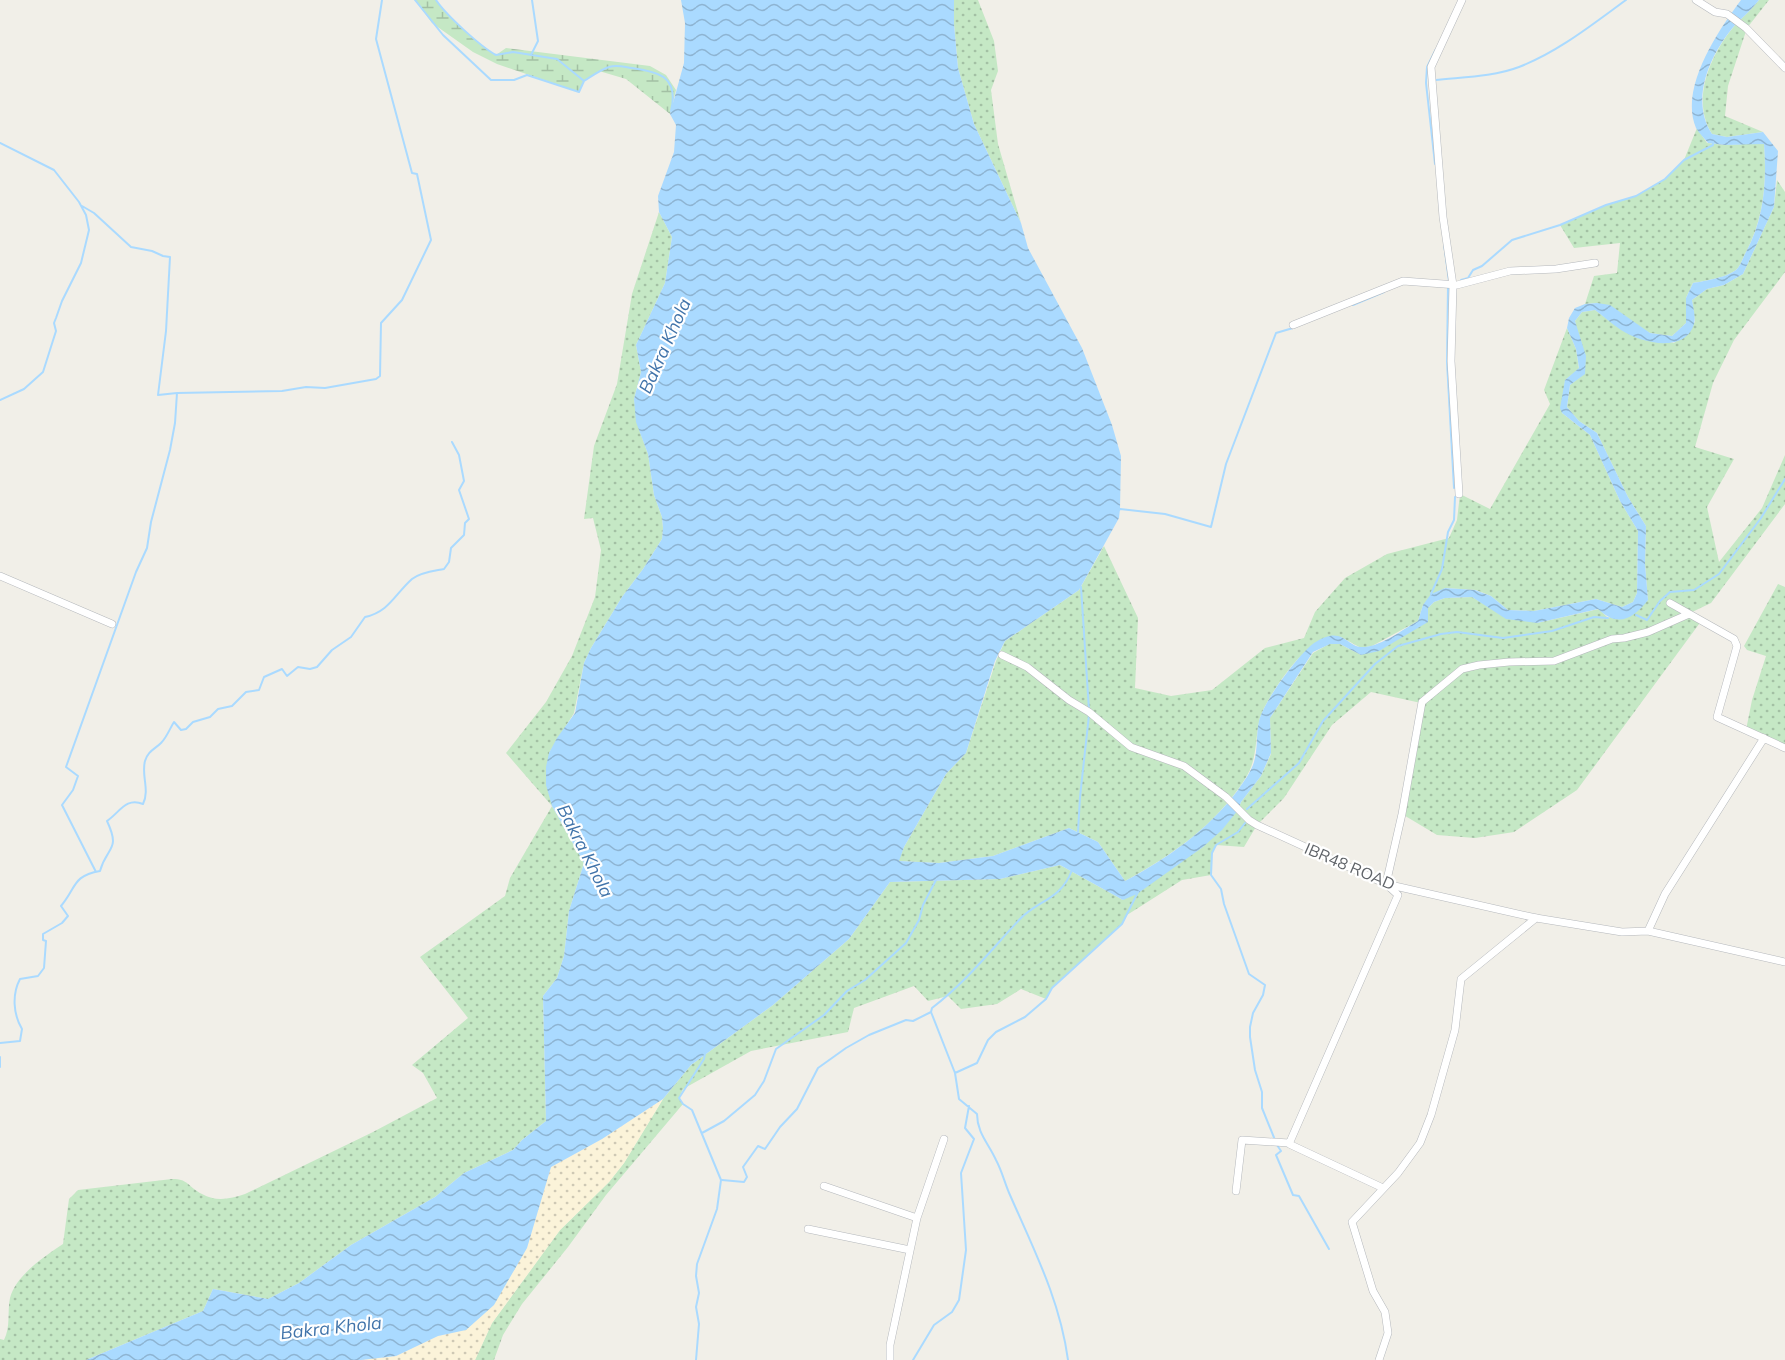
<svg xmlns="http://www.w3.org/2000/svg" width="1785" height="1360" font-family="Mulish,sans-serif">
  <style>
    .grass { fill: url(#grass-dots) }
    .wetland { fill: url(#wetland-marsh) }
    .sand { fill: url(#sand-dots) }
    .water { fill: url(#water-waves) }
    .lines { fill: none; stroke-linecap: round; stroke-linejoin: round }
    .stream { stroke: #aadaff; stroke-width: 2 }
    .street-casing { stroke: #b5b8bc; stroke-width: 8 }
    .street { stroke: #fff; stroke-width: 7 }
    .labels { text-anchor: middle; stroke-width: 4.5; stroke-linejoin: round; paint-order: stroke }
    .street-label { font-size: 16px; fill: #5f6368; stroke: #fff }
    .water-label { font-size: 18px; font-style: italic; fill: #4174aa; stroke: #fff }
  </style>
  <defs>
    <pattern id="grass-dots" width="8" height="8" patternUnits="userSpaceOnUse" patternTransform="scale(1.5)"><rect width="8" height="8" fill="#c5e8c5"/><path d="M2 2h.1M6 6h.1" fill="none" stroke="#a3c0a4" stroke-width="1.8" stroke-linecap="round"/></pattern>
    <pattern id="wetland-marsh" width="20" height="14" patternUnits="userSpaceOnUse" patternTransform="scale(1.5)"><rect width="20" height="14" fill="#c5e8c5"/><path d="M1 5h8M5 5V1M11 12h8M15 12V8" fill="none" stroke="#a3c0a4"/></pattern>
    <pattern id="sand-dots" width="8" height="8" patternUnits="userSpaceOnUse" patternTransform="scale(1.5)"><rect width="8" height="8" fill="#fbf3d9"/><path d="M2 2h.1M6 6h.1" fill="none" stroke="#cec8b4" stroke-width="1.8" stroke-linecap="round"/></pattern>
    <pattern id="water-waves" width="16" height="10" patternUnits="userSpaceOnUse" patternTransform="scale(1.5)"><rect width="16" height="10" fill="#aadaff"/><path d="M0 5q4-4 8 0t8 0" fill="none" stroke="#8eb4d2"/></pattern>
  </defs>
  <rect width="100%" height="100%" fill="#f1efe8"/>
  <!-- grass -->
  <path class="grass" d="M954,0H978L994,41L998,71L991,90L998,144L1021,223L974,124L958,68L954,24Z
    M1759,0H1769L1747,28L1728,86L1725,116L1763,132L1727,137L1712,134C1690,99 1711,53 1736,24C1744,16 1752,9 1759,0Z
    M1697,128L1707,143L1725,145L1764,143C1767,181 1764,218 1746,252C1743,257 1741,265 1737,269C1729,277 1705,281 1693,283L1686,298V323L1672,336L1650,333L1597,303L1585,304L1594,276L1617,273L1620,243L1574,248L1560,225L1606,205L1636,196L1665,179L1684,160Z
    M1777,180L1785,192V272L1734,340L1713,383L1695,447L1734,459L1707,507L1719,562L1762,508L1785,455V504L1711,603L1690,613L1702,620L1577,790L1514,832L1475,838L1437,835L1402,814L1421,703L1371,692L1332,725L1284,798L1257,825L1244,847L1216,845L1212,853L1211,875L1182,880L1127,915L1122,924L1052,988L1046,999L1021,989L997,1004L961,1009L948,996L928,1001L914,986L854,1008L848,1032L751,1051L683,1089L679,1098L683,1104L606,1195L568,1247L522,1304L503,1335L494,1360H475L492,1323L533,1267L560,1230L609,1182L624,1163L663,1099L691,1065L773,1005L849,939L890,882L1000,879L1060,865L1123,900L1238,810L1241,802L1261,776L1271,754L1270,718L1313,653L1329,644H1340L1361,655L1427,622L1428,608L1434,602L1445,598L1472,597L1484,604L1537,623L1599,609L1608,618L1648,600L1645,564L1646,526L1628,497L1597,433L1579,421L1567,407L1570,385L1585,373L1575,321L1582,312L1595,310L1622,330L1674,343L1695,322L1692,300L1707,289L1724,285L1743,274L1774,207Z
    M659,212L672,237L665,283L636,345L641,372L634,399L640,432L648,454L654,495L662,517L663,528L662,539L643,569L622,597L591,648L584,663L574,713L549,753L552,806L584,863L569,911L564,956L557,978L543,996L546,1121L522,1140L513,1150L464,1173L435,1197L351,1245L299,1283L268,1299L213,1289L203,1311L86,1360H0V1339L4,1340C11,1326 7,1312 10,1298C16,1275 45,1256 63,1244L69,1199L78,1190L172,1179C189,1179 188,1187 202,1194C216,1202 230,1199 245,1194L373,1132L437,1098L423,1073L412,1065L468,1018L420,957L505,896L510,878L552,806L506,753L546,702L572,656L595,597L601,550L593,518L584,519L594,446L617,384L632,294Z
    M1567,328L1576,349L1579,369L1565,380L1562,413L1590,435L1620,501L1638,531L1637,593L1633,602L1622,607L1596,599L1534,611L1508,610L1491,596L1476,590L1445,588L1423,605L1418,621L1372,646L1361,648L1341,637C1329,642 1310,647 1300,657C1288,668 1261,707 1259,722C1255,742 1257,761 1245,779C1216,825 1171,856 1125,881L1098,842L1069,828L993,856L939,863L898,861L904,847L946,774L966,753L996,661L1005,641L1079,590L1104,546L1138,618L1135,688L1171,696L1212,690L1265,648L1304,638L1315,612L1345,578L1387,554L1449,538L1457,520L1460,494L1490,509L1550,404L1544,390Z
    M1778,584L1785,587V748L1746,730L1752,700L1766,656L1747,650L1744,646Z"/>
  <!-- wetland -->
  <path class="wetland" d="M415,0H436C446,15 481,47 496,55L506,48L650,66L666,75L676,90L670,114L626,79L599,71L584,81L579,92L497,64L473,52L432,23Z"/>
  <!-- sand -->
  <path class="sand" d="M663,1099L624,1163L609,1182L560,1230L492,1323L475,1360H361L396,1356L438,1336L452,1333L527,1248L551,1167L602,1139Z"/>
  <!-- water -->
  <path class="water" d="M681,0H954V24L958,68L974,124L1021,223L1028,248L1082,348L1112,425L1121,456L1120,509L1119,518L1079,590L1005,641L995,661L966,753L946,774L904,847L899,861L939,863L993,856L1069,828L1098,842L1125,881C1168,858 1208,830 1238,790C1244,781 1251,772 1254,762C1258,749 1256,734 1259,721C1263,702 1298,655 1314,643C1344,623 1346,649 1365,647C1383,645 1402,630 1418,621L1423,605L1431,594L1445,588L1475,590L1491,596L1508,610L1534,611L1596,599L1622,607L1633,602L1637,593L1638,531L1620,501L1590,435L1562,413L1560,408L1565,380L1579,368L1576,349L1567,328L1569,318L1575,308L1585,304L1597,303L1610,305L1650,333L1672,336L1686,323V298L1693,283C1705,281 1729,277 1737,269C1741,265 1743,257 1746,252C1764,219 1767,181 1764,144L1725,145L1708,143C1704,138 1699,133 1696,128C1679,88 1718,31 1741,0H1759C1752,9 1744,16 1736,24C1711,52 1689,99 1712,134L1727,137L1763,132L1778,151L1774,207L1743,274L1724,285L1707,289L1692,300C1693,307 1696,317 1694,324C1685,354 1641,343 1621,330C1612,324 1603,316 1595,310L1582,312L1575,321L1586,356L1585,374L1570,385L1567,407L1579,421L1597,433L1628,497L1646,526L1645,564L1648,600C1633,619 1618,628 1598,609L1537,623L1506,619L1472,597L1445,598L1434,602L1428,608V622L1379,651L1361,655L1340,644H1330L1313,652L1270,718L1271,753L1261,776L1241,802L1238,810L1222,830L1203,847L1137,894L1123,900L1060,865L1000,879L890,882L849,939L773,1005L691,1065L663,1099L602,1139L551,1167L527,1248L494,1305L466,1330L438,1336L396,1356L361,1360H86L203,1311L213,1289L268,1299L299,1283L351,1245L435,1197L464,1173L513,1150L522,1140L546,1121L543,996L557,978L564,956L569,911L584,863L552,806L546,785V767L549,753L557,738L575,713L584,663L591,648L622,597L643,569L662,539L663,528L662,517L654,495L648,454L636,422L634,399L641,372L636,345L665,283L672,237L659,212L658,196L674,152L676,125L670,114L684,63L685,23Z"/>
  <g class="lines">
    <!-- stream -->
    <path class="stream" d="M415,0L443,35L491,80H514L527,75L579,92L584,81
      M436,0C446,15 481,47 496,55L513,52L557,59L584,81C592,76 600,70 609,67C617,64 624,67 632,68C660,72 679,77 671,111
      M531,55L538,41L532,0
      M1435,80C1462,77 1493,77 1519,67C1558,52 1593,24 1626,0
      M0,143L54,170L79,202L86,215L89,230L81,263L62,301L56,318L54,323L56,331L43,372L24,389L0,400
      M1435,164L1426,83L1427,67L1436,49
      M82,206L94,213L131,247L152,251L163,256L170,257L166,331L158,395L177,393L175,423L170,450L151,522L147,548L136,572L66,767L78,776L73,790L62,805L96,872
      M1444,244L1449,281
      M1461,280L1468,278L1473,270L1482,266L1512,240L1560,225L1606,205L1636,196L1665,179L1684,160L1713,145V142
      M1448,286L1447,362L1454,488
      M1353,305L1384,292
      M177,393L282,391L306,387L325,388L376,379L380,376L381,323L402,300L431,240L417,174L412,173L376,39L382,0
      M1118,511L1120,509L1165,514L1211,527L1226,464L1276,333L1293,328
      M1081,587L1089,710
      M1431,594L1442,569L1448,532L1454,520L1455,497
      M1636,615L1647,620L1660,601L1670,592L1694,590L1719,574L1761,518L1785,479
      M1247,809L1299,763L1323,721L1375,664L1398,646L1441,634L1457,632L1503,638L1552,631L1594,617L1608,618
      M1245,823L1238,832L1216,845L1212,853L1211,875L1221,889L1224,904L1249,974L1265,985L1263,995L1253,1013L1250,1027V1037L1255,1070L1262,1092V1108L1275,1140
      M1078,832L1080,797L1089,715
      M0,1043L20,1041L22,1029C13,1014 12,994 20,979L38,976L44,968L46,941L43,940V934L62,923L68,916L61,906C77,887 72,876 100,871C107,846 121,851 107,821C120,812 126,797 143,804C150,790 141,775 145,761C148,751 155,749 161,743C167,737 170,728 174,722L181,730L186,729L193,722L210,717L218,709L232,706L246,692L259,690L264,677L282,669L287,676L298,667L310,669L317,667L332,650L351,637L365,617C389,612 395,594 412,579C421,572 434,571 444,569L449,562L451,548L464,535L465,523L469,519L459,490L464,481L459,455L452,442
      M0,1057V1067
      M955,1073L977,1063L988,1040L996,1032L1025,1017L1046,999L1052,988L1122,924L1138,892
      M702,1133L724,1121L755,1095L764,1081L776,1049L824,1015L847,991L865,980L906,943L919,920L923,905L936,880
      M1277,1145L1281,1151L1276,1155L1293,1195L1299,1196L1329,1249
      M722,1180L744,1182L747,1177L743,1167L758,1146L765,1149L780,1127L797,1109L818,1068L846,1048L869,1035L906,1020L913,1021L931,1012
      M696,1360L699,1324L696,1307L699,1293L696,1276L697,1264L717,1209L721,1180L692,1110L683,1104L679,1098L704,1059L705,1053
      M913,1360L934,1325L952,1312L959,1300L966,1250L961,1173L974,1139L965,1128L969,1106
      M1068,1360C1060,1300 1034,1250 1010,1195C1005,1184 1002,1171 996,1160C989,1144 977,1133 977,1114L959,1099L955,1073L931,1012L932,1008C967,981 990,951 1020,919C1038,900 1061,900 1072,870"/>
    <defs>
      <path id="street" d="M1696,0L1715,12L1727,14L1746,28L1785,68
        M1293,325L1403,281L1457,285L1510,271L1556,269L1595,263
        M1459,494L1451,361L1453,285L1443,217L1431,67L1462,0
        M0,576L112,624
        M1670,603L1734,639L1737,646L1717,717L1785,748
        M1002,655L1027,667L1069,700L1089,712L1131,747L1184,766L1226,797L1249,820L1257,825L1386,884L1536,918L1622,932L1648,931L1785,962
        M1648,931L1665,894L1764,738
        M824,1186L917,1218
        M1383,1188L1289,1144L1398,895L1386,884L1402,814L1422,702L1462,669L1479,665L1509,662L1554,661L1612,639L1624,638L1648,632L1689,614
        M1236,1191L1242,1140L1289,1143
        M808,1229L910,1250
        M890,1360V1345L917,1218L944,1139
        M1379,1360L1388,1333L1385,1312L1373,1291L1352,1222L1398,1173L1420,1143L1431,1115L1455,1030L1461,979L1536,918"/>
    </defs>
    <!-- street casing -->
    <use href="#street" class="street-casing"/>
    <!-- street -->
    <use href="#street" class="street"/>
  </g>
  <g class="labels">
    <!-- street labels -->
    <g class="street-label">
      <text transform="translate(1350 866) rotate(23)" y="6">IBR48 ROAD</text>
    </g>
    <!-- water labels -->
    <g class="water-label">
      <text transform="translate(665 346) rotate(-66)" y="6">Bakra Khola</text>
      <text transform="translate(585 851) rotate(63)" y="6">Bakra Khola</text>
      <text transform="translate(331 1328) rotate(-6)" y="6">Bakra Khola</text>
    </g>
  </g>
</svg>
